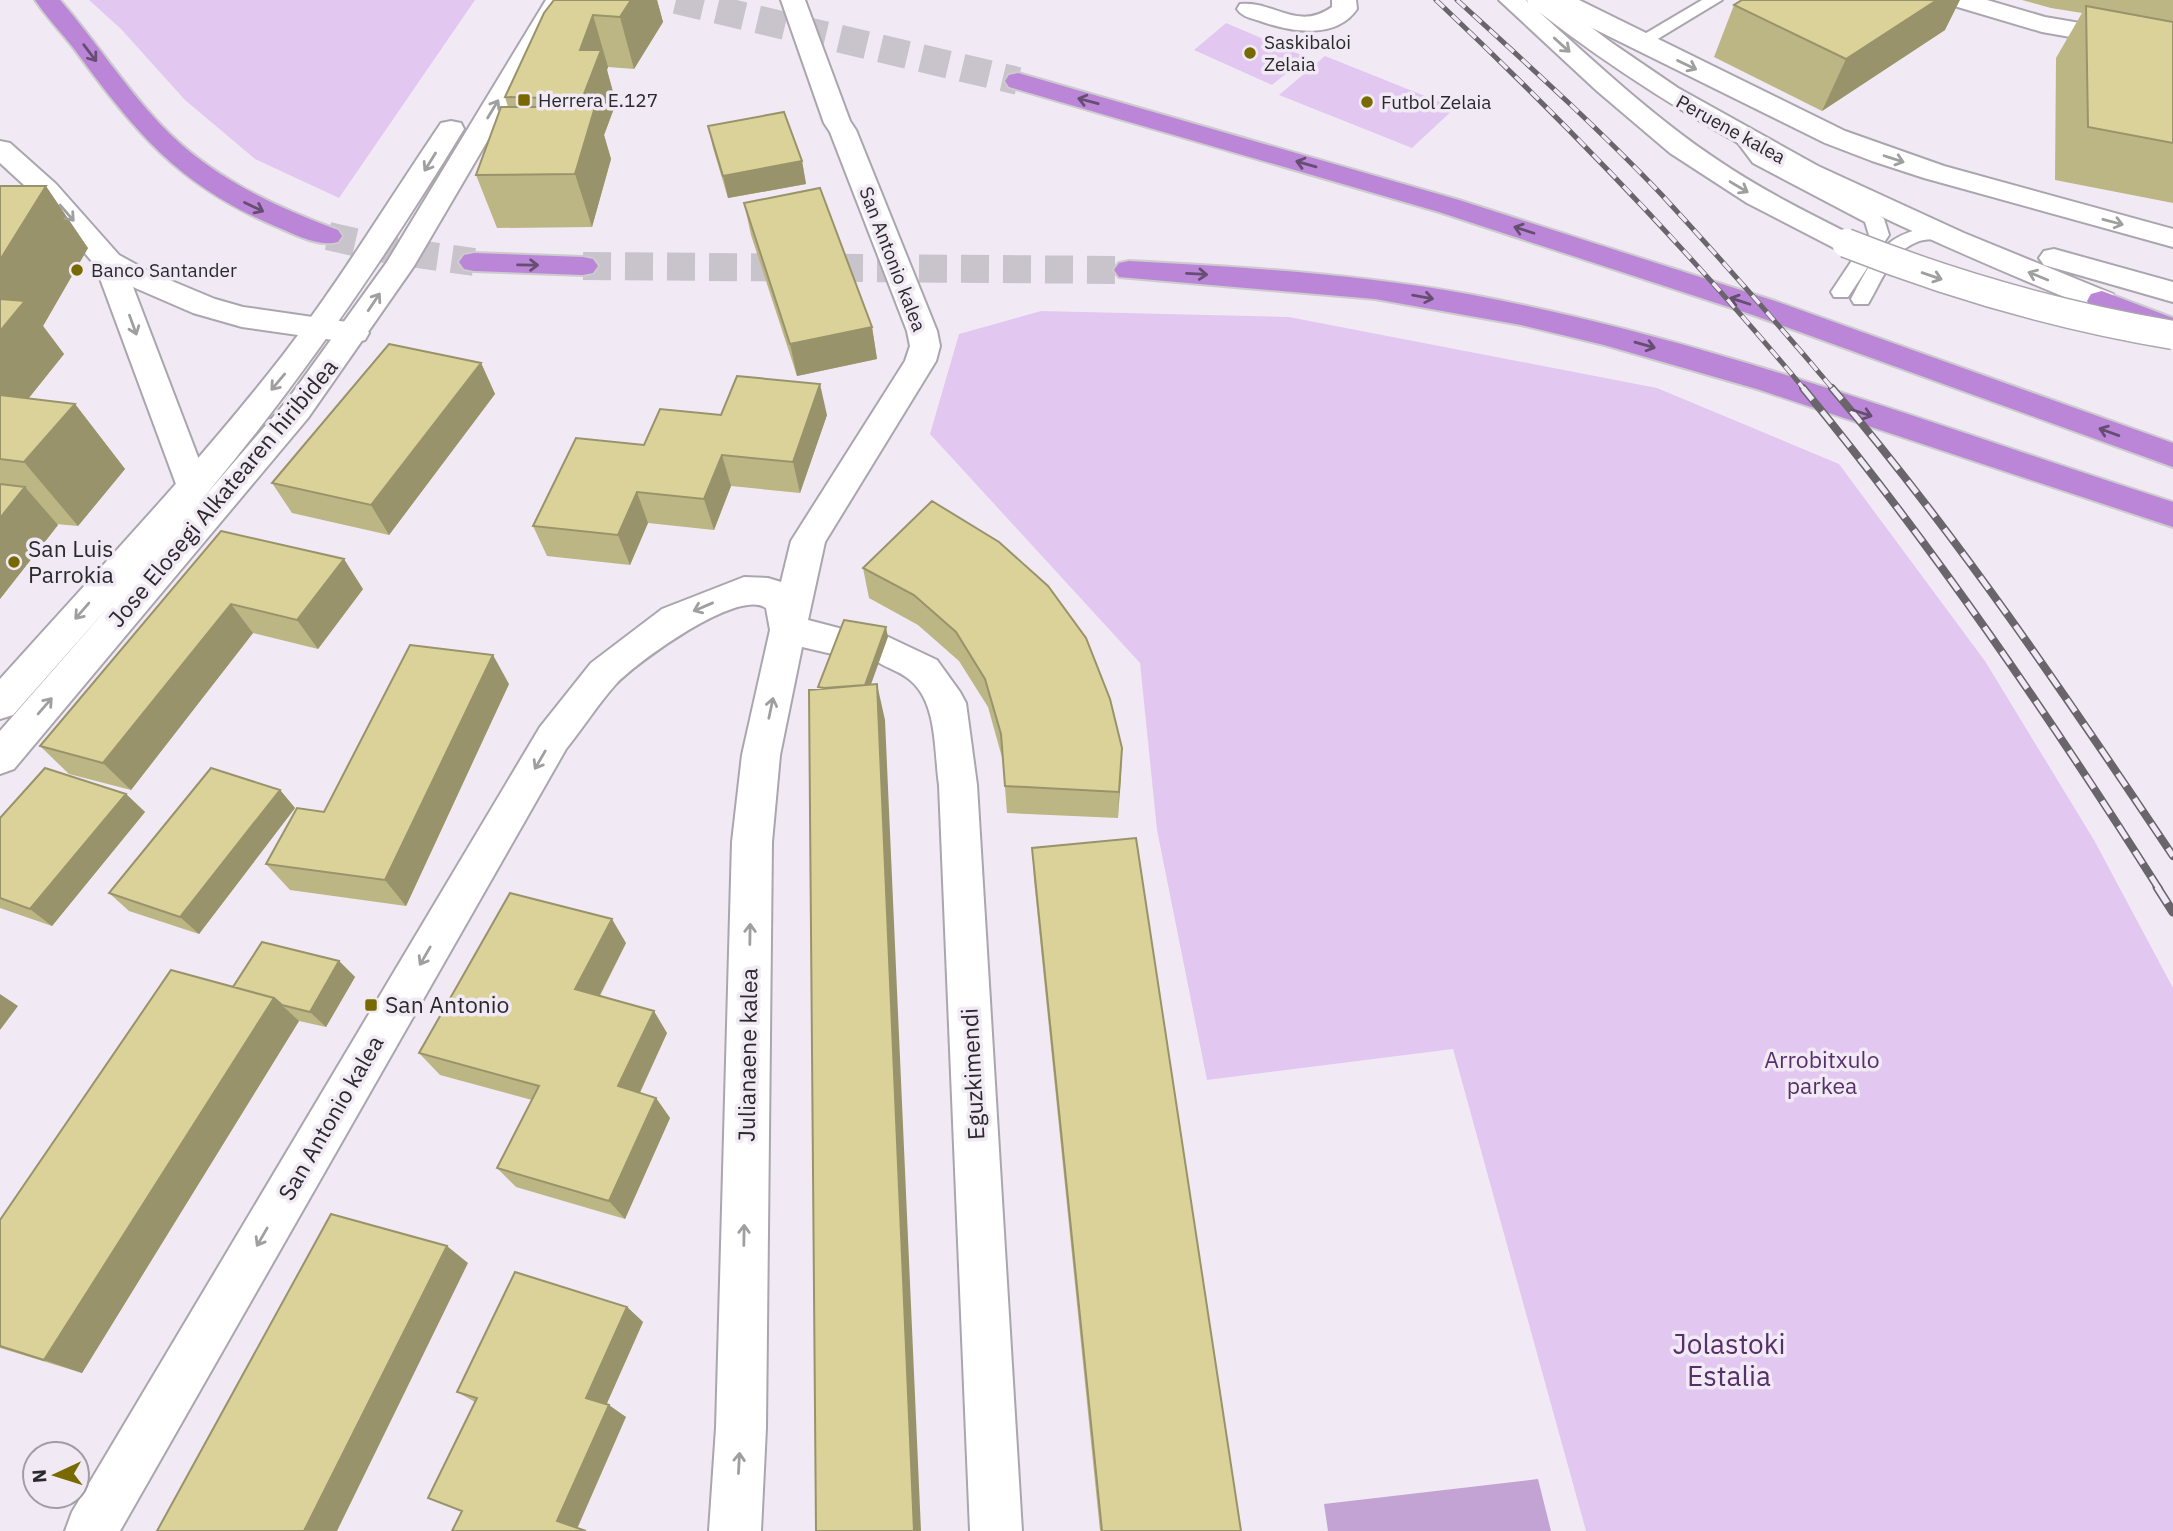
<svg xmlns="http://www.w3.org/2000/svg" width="2173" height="1531" font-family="'IBM Plex Sans',sans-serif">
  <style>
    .green { fill: #e2c8f1 }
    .water { fill: #c2a3d3 }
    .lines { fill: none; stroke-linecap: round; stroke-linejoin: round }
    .highway-tunnel { stroke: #c9c3cc; stroke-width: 28; stroke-dasharray: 28 14; stroke-linecap: butt }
    .lane-casing { stroke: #aaa5ae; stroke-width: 4 }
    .street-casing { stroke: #aaa5ae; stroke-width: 4 }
    .secondary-casing { stroke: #aaa5ae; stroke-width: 4 }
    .highway-casing { stroke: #cccccd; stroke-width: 4 }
    .lane { fill: #fff; fill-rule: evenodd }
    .street { fill: #fff; fill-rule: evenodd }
    .secondary { fill: #fff; fill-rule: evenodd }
    .highway { fill: #bb86d8; fill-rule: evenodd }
    .rail-far2-casing { stroke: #69656b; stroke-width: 5 }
    .rail-far1-casing { stroke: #69656b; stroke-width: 8 }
    .rail-casing { stroke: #69656b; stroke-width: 9 }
    .rail-far2 { stroke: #f1eaf4; stroke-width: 3.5; stroke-dasharray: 11; stroke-linecap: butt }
    .rail-far1 { stroke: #f1eaf4; stroke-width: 5; stroke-dasharray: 15; stroke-linecap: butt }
    .rail { stroke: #f1eaf4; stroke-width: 6; stroke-dasharray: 19; stroke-linecap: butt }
    .secondary-bridge-casing { stroke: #aaa5ae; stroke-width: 31; stroke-linecap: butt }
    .secondary-bridge { stroke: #fff; stroke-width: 28 }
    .wall { fill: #bcb584 }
    .shaded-wall { fill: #99936b }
    .building { fill: #dbd299; stroke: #99936b; stroke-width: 2 }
    .oneway { stroke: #a09fa0 }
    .oneway2 { stroke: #654e71 }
    .poi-dot { fill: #786a01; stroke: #f1eaf4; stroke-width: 2.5 }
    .labels { text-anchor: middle; stroke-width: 7; stroke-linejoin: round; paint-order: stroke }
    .far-poi-label { font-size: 19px; fill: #2b292d; stroke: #f1eaf4; text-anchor: start }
    .far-street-label { font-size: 19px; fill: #2b292d; stroke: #f1eaf4 }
    .street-label { font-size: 23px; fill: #2b292d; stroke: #f1eaf4 }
    .poi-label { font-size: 23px; fill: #2b292d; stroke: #f1eaf4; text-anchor: start }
    .park-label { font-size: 23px; fill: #57306b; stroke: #f1eaf4 }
    .near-park-label { font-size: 28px; fill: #57306b; stroke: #f1eaf4 }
  </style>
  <rect width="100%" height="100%" fill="#f1eaf4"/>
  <!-- green -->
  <path class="green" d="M89,0H475L339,198L255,159L185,100L121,29Z
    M1226,23L1306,57L1272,85L1194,50Z
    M1325,56L1455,108L1412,148L1279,95Z
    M1041,311L1289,317L1657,388L1839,464L1985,661L2094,840L2173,988V1531H1586L1453,1049L1207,1080L1157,830L1140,663L930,434L959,334Z"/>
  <!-- water -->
  <path class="water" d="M1538,1479L1551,1531H1328L1324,1504Z"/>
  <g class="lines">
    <!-- highway-tunnel -->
    <path class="highway-tunnel" d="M676,0L1018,81
      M328,236L389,250L474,262
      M583,266L1129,270"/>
    <defs>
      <path id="lane" d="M1702,0H1722L1646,46L1640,47L1631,42Z
        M1741,129L1748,131L1767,155L1872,208L1884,219L1889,235L1848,297H1834L1831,292L1869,235L1865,222L1753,163L1732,135Z
        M1938,227L1945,229L1948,233L1945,237C1936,240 1926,238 1917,242C1890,253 1882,281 1868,304H1854L1851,299C1873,257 1886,230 1938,227Z"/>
      <path id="street" d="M781,0H805L850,121L856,130L937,331L940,346L936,361L825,542L808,620L854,632L859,642L854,652L841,656L802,647L780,755L772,842L766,1428L761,1531H709L716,1428L732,842L742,755L770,630L766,608C738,588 637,662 616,684C598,704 583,728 566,749L120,1531H65L72,1512L540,727L591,663L662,609L744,577L768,578L781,582L791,541L905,361L910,346L907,331L830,132L824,123Z
        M1332,0H1356L1357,9C1336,40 1290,32 1260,21C1251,18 1242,17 1237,9L1240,4C1273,0 1297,32 1332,7Z
        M1550,0H1579L1845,131L1944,166L2173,229V247L1924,178L1872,161L1825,143L1574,19Z
        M1948,0H1987L2045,17L2173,39V55L2042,32L1951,5Z
        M0,141L10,143L56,184L119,255L148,271L215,299L243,307L354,323L365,326L369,333L365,340L354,343L242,327L193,313L133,287L209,486L204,495L192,498L180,495L95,265L36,196L0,163Z
        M884,635L937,660L960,692L966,703L977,785L1022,1531H970L939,785C934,752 938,703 910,680C895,667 875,667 866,649L871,639Z"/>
      <path id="secondary" d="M546,0H570L414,266L308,418L14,769L0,774V731L117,597L13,715L0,719V679C96,572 195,468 283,355C340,281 388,201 441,123L451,121L461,123L464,129C385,258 301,381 204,497L286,402L387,262Z
        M1499,0H1526L1528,3L1527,0H1555L1612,43L1678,88L1818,166L1964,233L2113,294L2117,301L2113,308L2102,311L2091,308C1892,226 1711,145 1539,12C1596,63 1652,116 1716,159C1760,189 1808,213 1856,237L1861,243L1856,249L1846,252L1836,249L1747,203L1670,153L1597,91Z
        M2054,249L2173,282V302L2044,265L2039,258L2044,251Z"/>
      <path id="highway" d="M35,0H60C95,40 124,86 161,125C209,176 273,206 338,230L342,236L338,242C318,247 296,235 277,227C178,185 137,134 75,50C62,33 47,18 35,0Z
        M1018,73L1459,200L1775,301L2173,443V467L1753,315L1439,212L1009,87L1005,81L1009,75Z
        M474,253L583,257L593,259L598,266L593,273L583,275L474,271L464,269L459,262L464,255Z
        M1129,261C1244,267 1360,274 1473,295C1713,340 1942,428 2173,502V527L1757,389L1604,345L1521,325L1375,299L1119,277L1114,270L1119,263Z
        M2102,291L2173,318V339L2091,308L2087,301L2091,294Z"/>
    </defs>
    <!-- lane casing -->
    <use href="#lane" class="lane-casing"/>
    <!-- street casing -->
    <use href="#street" class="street-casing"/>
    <!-- secondary casing -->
    <use href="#secondary" class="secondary-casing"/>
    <!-- highway casing -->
    <use href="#highway" class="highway-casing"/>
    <!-- lane -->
    <use href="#lane" class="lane"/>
    <!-- street -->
    <use href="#street" class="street"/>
    <!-- secondary -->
    <use href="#secondary" class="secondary"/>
    <!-- highway -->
    <use href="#highway" class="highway"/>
    <defs>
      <path id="rail-far2" d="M1436,0C1567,124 1689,250 1804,389
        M1457,0C1526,63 1596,126 1661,194C1720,258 1777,323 1833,389"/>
      <path id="rail-far1" d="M1803,388C1933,546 2049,716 2159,889
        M1832,388C1957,535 2066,696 2173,856"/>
      <path id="rail" d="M2157,887L2173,912"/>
    </defs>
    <!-- rail-far2 casing -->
    <use href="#rail-far2" class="rail-far2-casing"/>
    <!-- rail-far1 casing -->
    <use href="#rail-far1" class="rail-far1-casing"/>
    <!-- rail casing -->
    <use href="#rail" class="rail-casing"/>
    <!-- rail-far2 -->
    <use href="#rail-far2" class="rail-far2"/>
    <!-- rail-far1 -->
    <use href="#rail-far1" class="rail-far1"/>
    <!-- rail -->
    <use href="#rail" class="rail"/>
    <defs>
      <path id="secondary-bridge" d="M1846,243C1952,285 2060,316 2173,335"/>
    </defs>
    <!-- secondary-bridge casing -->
    <use href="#secondary-bridge" class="secondary-bridge-casing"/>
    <!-- secondary-bridge -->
    <use href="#secondary-bridge" class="secondary-bridge"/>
  </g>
  <!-- wall -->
  <path class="wall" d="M554,0H657L663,22L634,69L608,67L607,70L616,103L604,135L611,159L592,227L497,228L476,175L508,107L505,97Z
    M2022,0H2173V203L2055,180L2056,58L2082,13L2051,8Z
    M1734,5L1945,30L1822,111L1714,57Z
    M708,126L802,161L806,184L728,198L713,148Z
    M0,186L88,248L43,326L64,354L28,399L75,404L125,469L78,526L56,524L58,525L0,599Z
    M744,203L872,327L877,359L797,376L751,235Z
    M481,363L495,394L389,535L292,513L272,483Z
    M721,415H827L800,493L731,486L714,530L648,523L630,565L547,556L533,526L644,445Z
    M932,501L1122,748L1118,818L1007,813L1003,761L988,707L959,661L918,625L869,598L863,568Z
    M221,531L363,589L318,649L253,633L131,790L69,774L40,746Z
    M509,684L406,906L290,890L266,864L324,812Z
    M280,790L295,808L199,934L129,911L109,893Z
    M126,794L145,812L52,926L0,908V818Z
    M1032,848L1241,1531H1100L1034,880Z
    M626,943L600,996L667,1033L640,1093L656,1098L670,1118L625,1219L516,1187L497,1168L532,1100L440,1075L419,1053Z
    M339,961L355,977L326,1027L299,1021L82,1373L0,1348V1220L233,987Z
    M627,1307L643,1322L606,1405L626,1417L462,1511L475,1402L457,1392Z"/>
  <!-- shaded-wall -->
  <path class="shaded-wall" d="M631,0H657L663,22L634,69L620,17Z
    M1937,0H1960L1945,30L1822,111L1846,59Z
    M593,15L608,67L607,70L616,103L604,135L611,159L592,227L575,174L590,125L582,99L580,50Z
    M802,161L806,184L728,198L723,176Z
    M46,186L88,248L43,326L64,354L0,434V260Z
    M872,327L877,359L797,376L790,344Z
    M481,363L495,394L389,535L371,505Z
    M820,384L827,415L800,493L793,462Z
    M75,404L125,469L78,526L24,462Z
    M722,455L731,486L714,530L704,499Z
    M25,487L58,525L0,599V518Z
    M637,492L648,523L630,565L618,535Z
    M344,559L363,589L318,649L297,620Z
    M231,604L253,633L131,790L103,763Z
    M886,627L888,637L864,704L862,694Z
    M493,655L509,684L406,906L385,880Z
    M877,684L885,720L921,1531H914Z
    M1122,748L1121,775L1118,818L1119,792Z
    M280,790L295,808L199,934L180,917Z
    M126,794L145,812L52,926L30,909Z
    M612,919L626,943L591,1012L575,989Z
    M339,961L355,977L326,1027L310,1012Z
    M0,994L18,1006L0,1030Z
    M274,998L299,1021L82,1373L44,1360Z
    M654,1011L667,1033L633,1107L618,1086Z
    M656,1098L670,1118L625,1219L609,1201Z
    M447,1246L468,1263L337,1531H304Z
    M627,1307L643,1322L604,1410L586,1398Z
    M609,1405L626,1417L577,1529L557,1521Z"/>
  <!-- building -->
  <path class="building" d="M554,0H631L620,17L593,15L580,50H601L582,99L505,97L544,13Z
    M1742,0H1937L1846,59L1734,5Z
    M2086,6L2173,22V143L2088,127Z
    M501,107H595L575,174L476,175Z
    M784,112L802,161L723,176L708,126Z
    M0,186H46L0,260Z
    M820,188L872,327L790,344L744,203Z
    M0,299L25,301L0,331Z
    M389,344L481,363L371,505L272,483Z
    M737,376L820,384L793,462L722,455L704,499L637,492L618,535L533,526L576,438L644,445L660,409L721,415Z
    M0,395L75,404L24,462L0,459Z
    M0,484L25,487L0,518Z
    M932,501L999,542L1048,586L1086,638L1110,699L1122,748L1119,792L1005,786L1001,734L985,679L956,632L914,595L863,568Z
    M221,531L344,559L297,620L231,604L103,763L40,746Z
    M844,620L886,627L865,685L824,688L818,687Z
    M410,645L493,655L385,880L266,864L297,808L324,812Z
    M877,684L914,1531H816L809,690Z
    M45,768L126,794L30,909L0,898V818Z
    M211,768L280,790L180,917L109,893Z
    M1136,838L1241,1531H1102L1032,848Z
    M510,893L612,919L575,989L654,1011L618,1086L656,1098L609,1201L497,1168L539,1086L419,1053Z
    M262,942L339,961L310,1012L282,1005L274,998L233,987Z
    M171,970L274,998L44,1360L0,1346V1220Z
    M331,1214L447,1246L304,1531H157Z
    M515,1272L627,1307L586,1398L609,1405L557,1521L586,1531H452L462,1511L428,1498L477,1398L457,1392Z"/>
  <!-- one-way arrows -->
  <defs><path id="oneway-shaft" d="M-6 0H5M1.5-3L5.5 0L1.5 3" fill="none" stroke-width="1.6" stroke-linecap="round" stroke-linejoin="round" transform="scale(1.75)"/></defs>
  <g class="oneway">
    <use href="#oneway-shaft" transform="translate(1562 45) rotate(42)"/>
    <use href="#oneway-shaft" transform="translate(1687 65) rotate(26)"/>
    <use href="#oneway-shaft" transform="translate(493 109) rotate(-59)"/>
    <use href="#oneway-shaft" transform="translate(1894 159) rotate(18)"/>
    <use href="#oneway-shaft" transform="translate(430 162) rotate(122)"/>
    <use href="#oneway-shaft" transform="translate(1739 187) rotate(31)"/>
    <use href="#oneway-shaft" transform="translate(67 213) rotate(49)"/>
    <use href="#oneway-shaft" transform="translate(2113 222) rotate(15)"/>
    <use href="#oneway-shaft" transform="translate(1932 276) rotate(19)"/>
    <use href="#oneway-shaft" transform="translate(2038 276) rotate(-158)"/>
    <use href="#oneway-shaft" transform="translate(374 302) rotate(-56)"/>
    <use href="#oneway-shaft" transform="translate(133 325) rotate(70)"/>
    <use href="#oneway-shaft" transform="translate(278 382) rotate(130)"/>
    <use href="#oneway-shaft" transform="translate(703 607) rotate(157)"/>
    <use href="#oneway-shaft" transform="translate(82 611) rotate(131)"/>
    <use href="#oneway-shaft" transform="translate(45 706) rotate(-49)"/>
    <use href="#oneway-shaft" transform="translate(771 708) rotate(-78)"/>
    <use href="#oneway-shaft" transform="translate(540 760) rotate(120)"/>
    <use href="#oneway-shaft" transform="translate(750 934) rotate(-89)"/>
    <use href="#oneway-shaft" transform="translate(425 956) rotate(120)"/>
    <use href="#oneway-shaft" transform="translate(744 1235) rotate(-89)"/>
    <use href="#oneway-shaft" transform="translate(262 1237) rotate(120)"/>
    <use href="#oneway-shaft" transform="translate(739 1463) rotate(-87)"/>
  </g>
  <g class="oneway2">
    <use href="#oneway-shaft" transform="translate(90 53) rotate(53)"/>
    <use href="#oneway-shaft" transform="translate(1088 101) rotate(-165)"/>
    <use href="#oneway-shaft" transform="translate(1306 164) rotate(-164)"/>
    <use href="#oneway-shaft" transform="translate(254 207) rotate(26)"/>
    <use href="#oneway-shaft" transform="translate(1524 230) rotate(-162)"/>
    <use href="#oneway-shaft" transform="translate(528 265) rotate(1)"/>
    <use href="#oneway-shaft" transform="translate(1197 274) rotate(3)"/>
    <use href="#oneway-shaft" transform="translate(1423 297) rotate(10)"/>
    <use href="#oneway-shaft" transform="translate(1740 301) rotate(-162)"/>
    <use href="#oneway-shaft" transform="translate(1645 345) rotate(16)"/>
    <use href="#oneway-shaft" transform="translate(1862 413) rotate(18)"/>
    <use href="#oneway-shaft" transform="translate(2109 432) rotate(-160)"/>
  </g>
  <!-- markers -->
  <g class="poi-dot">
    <circle cx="1250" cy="53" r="7"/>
    <rect x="517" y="93" width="14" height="14" rx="3.5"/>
    <circle cx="1367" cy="102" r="7"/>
    <circle cx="77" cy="270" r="7"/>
    <circle cx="14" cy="562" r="7"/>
    <rect x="364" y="998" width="14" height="14" rx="3.5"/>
  </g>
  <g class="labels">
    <!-- far-poi labels -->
    <g class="far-poi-label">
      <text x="1264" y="49">Saskibaloi<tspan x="1264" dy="22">Zelaia</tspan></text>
      <text x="538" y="107">Herrera E.127</text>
      <text x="1381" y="109">Futbol Zelaia</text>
      <text x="91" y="277">Banco Santander</text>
    </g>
    <!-- far-street labels -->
    <g class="far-street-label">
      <text transform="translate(1731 129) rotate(29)" y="7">Peruene kalea</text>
      <text transform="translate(893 259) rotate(69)" y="7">San Antonio kalea</text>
    </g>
    <!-- street labels -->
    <g class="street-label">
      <text transform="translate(223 493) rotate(-50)" y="8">Jose Elosegi Alkatearen hiribidea</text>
      <text transform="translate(748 1055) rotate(-89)" y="8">Julianaene kalea</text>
      <text transform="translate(973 1074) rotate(-93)" y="8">Eguzkimendi</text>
      <text transform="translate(331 1118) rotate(-60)" y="8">San Antonio kalea</text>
    </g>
    <!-- poi labels -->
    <g class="poi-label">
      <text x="28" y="557">San Luis<tspan x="28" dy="26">Parrokia</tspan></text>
      <text x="385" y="1013">San Antonio</text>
    </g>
    <!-- park labels -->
    <g class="park-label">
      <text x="1822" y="1068">Arrobitxulo<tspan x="1822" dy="26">parkea</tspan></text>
    </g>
    <!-- near-park labels -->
    <g class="near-park-label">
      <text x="1729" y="1354">Jolastoki<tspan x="1729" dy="32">Estalia</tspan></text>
    </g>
  </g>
  <!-- north arrow -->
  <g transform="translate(56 1475) rotate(266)"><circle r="33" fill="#f1eaf4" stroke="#a29da4" stroke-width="2"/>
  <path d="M0-5L12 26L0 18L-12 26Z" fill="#786a01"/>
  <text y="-10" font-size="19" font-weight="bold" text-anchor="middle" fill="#2b292d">N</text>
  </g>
</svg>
